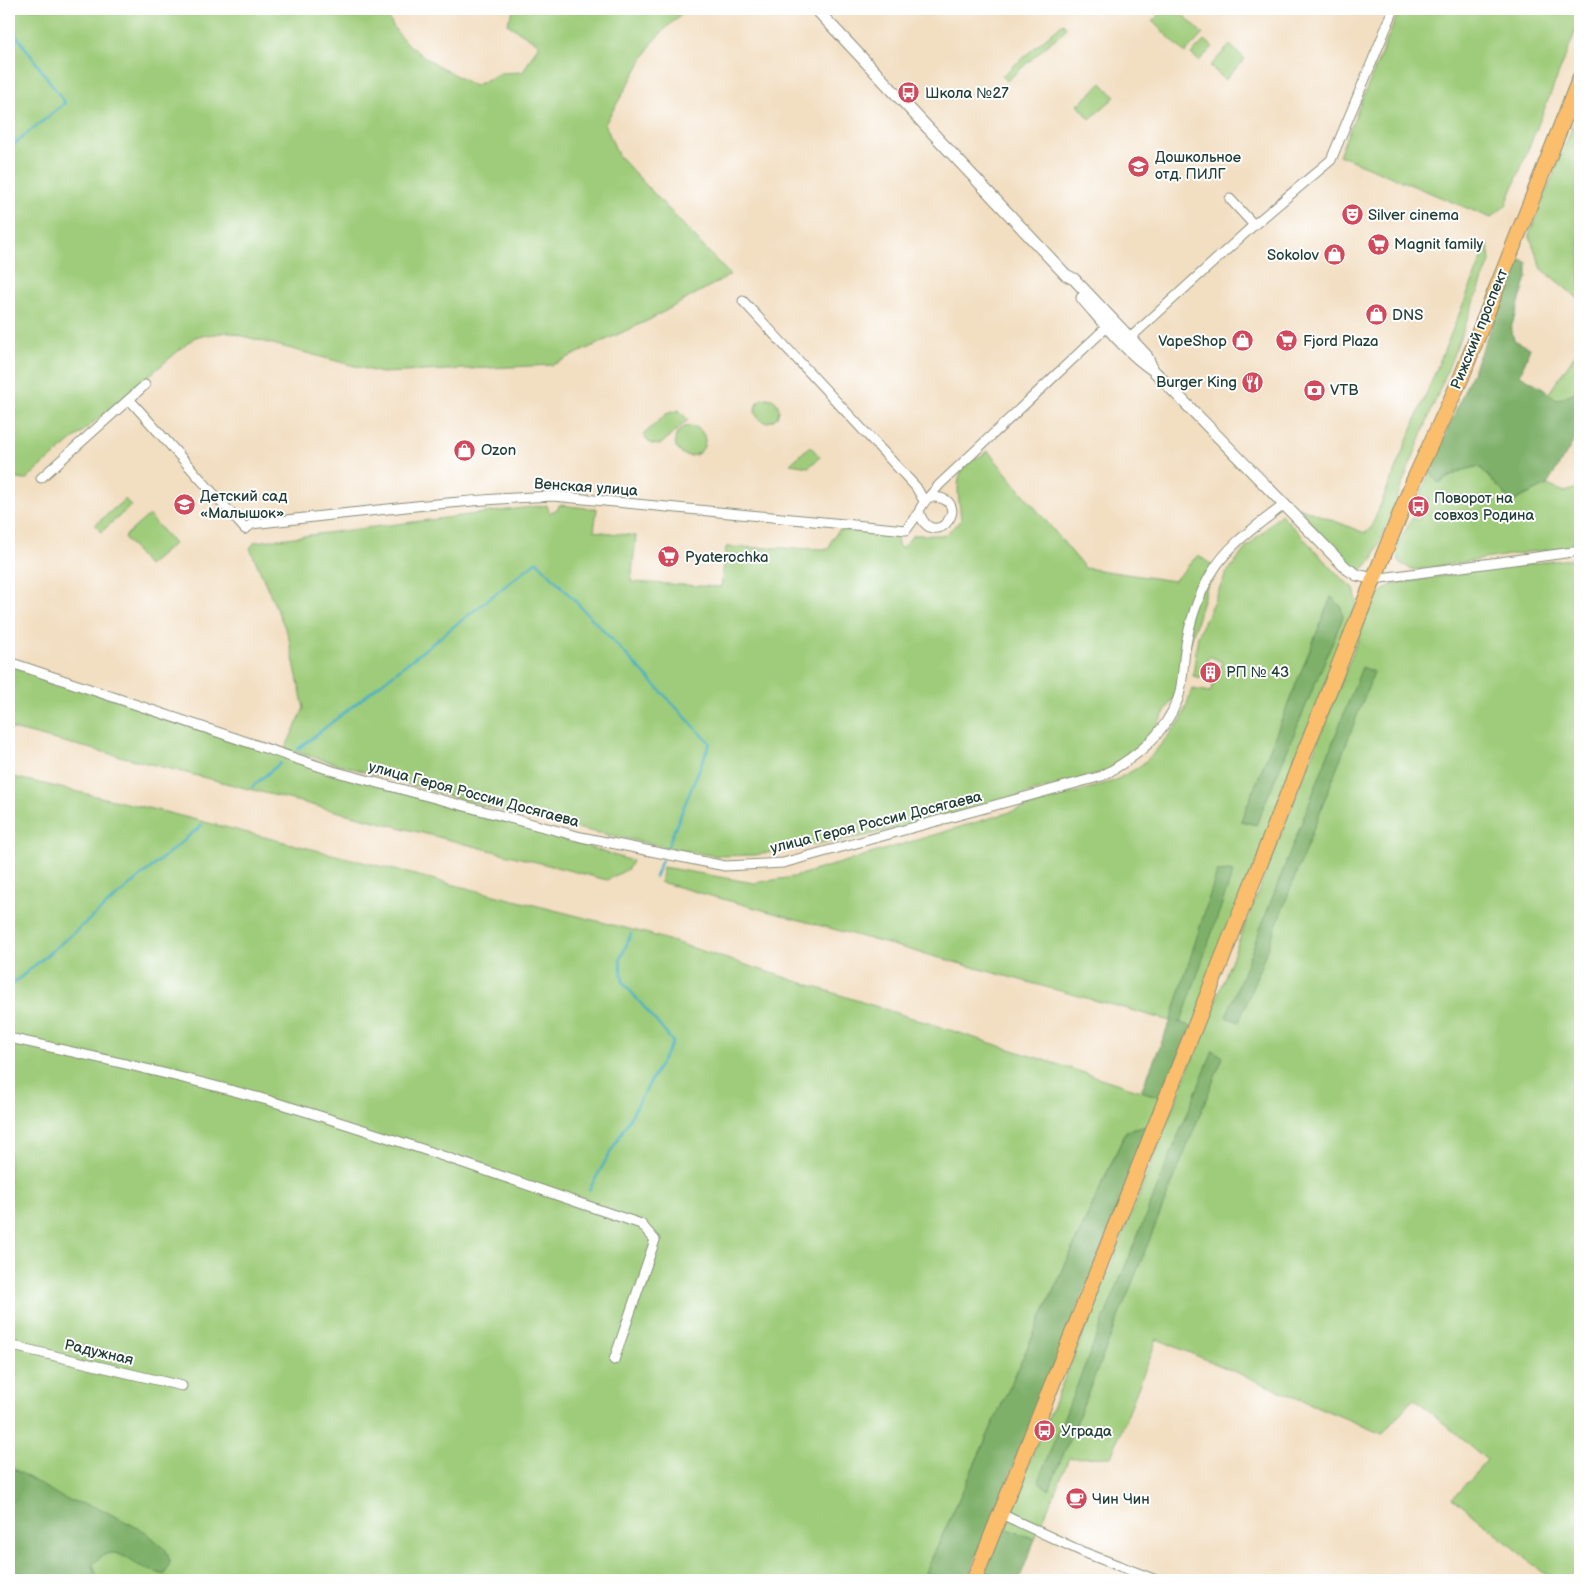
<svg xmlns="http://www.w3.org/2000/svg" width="1589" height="1589" font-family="'Balsamiq Sans',sans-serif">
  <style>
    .green { fill: #9fcc7a; stroke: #5f8457; fill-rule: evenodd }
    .forest { fill: #7fb06a; stroke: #4f764f }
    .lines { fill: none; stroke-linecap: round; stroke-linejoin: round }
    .stream { stroke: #46b0c4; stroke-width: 2.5 }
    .minor-casing { stroke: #888e7a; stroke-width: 11 }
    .tertiary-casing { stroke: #888e7a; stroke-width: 13 }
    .trunk-casing { stroke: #888e7a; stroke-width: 17 }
    .minor { stroke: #fff; stroke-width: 9 }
    .tertiary { stroke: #fff; stroke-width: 11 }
    .trunk { stroke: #fabe6d; stroke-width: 15 }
    .labels { text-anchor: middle; stroke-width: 4; stroke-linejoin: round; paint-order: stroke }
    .poi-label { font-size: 15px; fill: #1f3d34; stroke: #fff; text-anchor: start }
    .street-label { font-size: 15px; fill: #1f3d34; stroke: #fff }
  </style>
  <rect width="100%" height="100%" fill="#fff"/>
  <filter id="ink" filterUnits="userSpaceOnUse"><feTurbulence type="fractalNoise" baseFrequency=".02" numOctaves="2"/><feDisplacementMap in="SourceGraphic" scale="10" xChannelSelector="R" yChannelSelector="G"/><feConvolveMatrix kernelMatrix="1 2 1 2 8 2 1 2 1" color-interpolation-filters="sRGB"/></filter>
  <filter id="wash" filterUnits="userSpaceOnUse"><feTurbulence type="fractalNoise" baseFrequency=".0096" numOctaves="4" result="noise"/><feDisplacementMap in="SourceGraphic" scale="20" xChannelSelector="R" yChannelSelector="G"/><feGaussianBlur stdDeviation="1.12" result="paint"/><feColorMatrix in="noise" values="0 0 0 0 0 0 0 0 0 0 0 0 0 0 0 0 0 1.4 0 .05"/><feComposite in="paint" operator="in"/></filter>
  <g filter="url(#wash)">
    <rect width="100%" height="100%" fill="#f2dec1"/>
    <!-- green -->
    <path class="green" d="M9,9H386C395,48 443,67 474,86L501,73L523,72L539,44L507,24L514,9H686L654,40L605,124L618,155L730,275L649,320L552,365L381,373L228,332L195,337L25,480L11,478L9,480Z
      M1164,9H1177L1203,34L1185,53L1152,21Z
      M1400,9H1580V20L1506,205L1491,218L1339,155Z
      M1063,23L1067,28L1007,81L1002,76Z
      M1205,40L1213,47L1199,61L1191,54Z
      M1230,45L1245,59L1225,80L1210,66Z
      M1102,83L1115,97L1090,119L1078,105Z
      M1580,108V300L1542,269L1529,235Z
      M1488,244L1490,262L1372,561L1361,570H1352L1326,543L1299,507L1365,533L1371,528Z
      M1580,347V393H1574L1557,400L1549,393Z
      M755 410a12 12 0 1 1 24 0a12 12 0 1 1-24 0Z
      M679,410L688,420L660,445L651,444L643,435L666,414Z
      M675 441a15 15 0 1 1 30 0a15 15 0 1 1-30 0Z
      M810,446L820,457L809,467L790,464Z
      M988,451L1085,568L1174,581L1198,555L1213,566L1175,695L1150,737L1131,756L1101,773L973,809L860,837L755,855L717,856L678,850L516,815L285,749L304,708L288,635L250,548L255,542L547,505L549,513L558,509L559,505L597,509L594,531L636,536L631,582L721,587L726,547L829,549L832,539L839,530L896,534L899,547L902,548L913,535H945L961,520C960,502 952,476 968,463C973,459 982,456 988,451Z
      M1479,466L1512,502L1547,485L1565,492L1580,487V547L1528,552L1415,570L1401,564C1391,550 1405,532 1412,518L1419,520L1429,498L1420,496L1430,471L1439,483L1460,471Z
      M125,499L131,506L101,532L95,525Z
      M1281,514L1342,579L1354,588L1357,602L1193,1027L660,882L663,867L754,883L793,877L1114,781L1139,767L1152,755L1182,719L1192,689L1210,692L1222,662L1209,656L1201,678L1193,676L1198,635L1226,574L1245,549ZM1332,598L1256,825L1241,821L1328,608Z
      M149,515L174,544L148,566L124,537Z
      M1580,558V1561L1571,1580H1552L1453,1498L1487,1460L1414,1398L1382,1434L1157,1339L1111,1457L1069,1458L1035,1539L1002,1527L1095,1306L1375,596L1391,585L1482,569Z
      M9,664L632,861L628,869L607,880L9,728Z
      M9,776L165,812L649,934L1163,1098L1152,1125L1126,1131L922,1580H9Z"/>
    <!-- forest -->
    <path class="forest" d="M1520,260L1527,262V278L1511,328L1514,340L1530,348L1520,375L1543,388L1557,400L1575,392L1580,393V431L1547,485L1512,502L1479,466L1460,471L1438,483L1430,471Z
      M1331,597L1341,606L1343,617L1256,825L1241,821Z
      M1362,667L1374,672L1239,1022L1226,1017Z
      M1230,871L1233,872L1181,1022H1178L1193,1027L1163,1098L1141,1091L1171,1020L1217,872Z
      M1213,1050L1223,1057L1049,1490L1038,1481Z
      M1152,1125L967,1580H922L1126,1131Z
      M9,1466L65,1499L99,1508L146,1532L166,1550L170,1562L165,1575C155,1572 147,1570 138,1565C119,1554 112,1545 93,1564L97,1577L105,1580H26L9,1564Z
      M1002,1527L1035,1539L1019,1580H981Z"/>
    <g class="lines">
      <!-- stream -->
      <path class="stream" d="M9,25L65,103L9,148
        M298,749L537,561L710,743L667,848
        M252,787L280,763
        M655,877L662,860
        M9,987L202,825
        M589,1190L673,1042L623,982L620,960L631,934"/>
    </g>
  </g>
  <g filter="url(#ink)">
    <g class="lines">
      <defs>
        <path id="minor" d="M1230,199L1254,225
          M743,301L916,487L924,501
          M1130,338L1254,225L1331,160L1394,9
          M129,399L245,529L252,524C353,513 453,500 553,496L906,530L919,512
          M41,478L145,385
          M931,497C977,497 934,556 919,512C922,501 932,495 939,485L1111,323
          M1374,579L1580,551
          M9,662L333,771L581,837L725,866L783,863L1102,776C1136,757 1163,737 1178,699C1183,684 1183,665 1185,650C1189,625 1198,596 1211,574C1229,543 1257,526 1285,504
          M9,1038C95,1057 182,1076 267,1100C393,1137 517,1182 641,1224L655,1240L614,1360
          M9,1347L13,1346L182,1386
          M1001,1514L1083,1552L1156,1580"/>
        <path id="tertiary" d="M816,9L1066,275L1074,279L1146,355L1153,370
          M1082,298C1104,323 1126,352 1153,370L1346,568L1357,575L1374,579"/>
        <path id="trunk" d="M974,1580L1362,608L1414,480L1461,378L1580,78"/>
      </defs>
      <!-- minor casing -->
      <use href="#minor" class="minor-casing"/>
      <!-- tertiary casing -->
      <use href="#tertiary" class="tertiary-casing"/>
      <!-- trunk casing -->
      <use href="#trunk" class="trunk-casing"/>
      <!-- minor -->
      <use href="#minor" class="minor"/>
      <!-- tertiary -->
      <use href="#tertiary" class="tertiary"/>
      <!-- trunk -->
      <use href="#trunk" class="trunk"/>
    </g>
  </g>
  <!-- icons -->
  <defs>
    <symbol id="bus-disc" viewBox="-11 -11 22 22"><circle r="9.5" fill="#d1495b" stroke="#fff"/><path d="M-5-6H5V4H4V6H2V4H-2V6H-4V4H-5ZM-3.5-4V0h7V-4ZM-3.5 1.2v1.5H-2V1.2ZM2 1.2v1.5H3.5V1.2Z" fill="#fff"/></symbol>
    <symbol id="school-disc" viewBox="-11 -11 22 22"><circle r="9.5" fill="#d1495b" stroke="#fff"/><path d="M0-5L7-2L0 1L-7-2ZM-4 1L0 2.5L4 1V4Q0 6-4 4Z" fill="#fff"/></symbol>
    <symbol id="theatre-disc" viewBox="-11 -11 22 22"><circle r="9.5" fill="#d1495b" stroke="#fff"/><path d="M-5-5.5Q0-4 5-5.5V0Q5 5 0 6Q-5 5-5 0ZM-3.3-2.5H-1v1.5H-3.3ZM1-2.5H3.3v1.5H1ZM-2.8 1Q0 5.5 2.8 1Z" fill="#fff"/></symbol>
    <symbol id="supermarket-disc" viewBox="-11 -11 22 22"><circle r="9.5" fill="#d1495b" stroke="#fff"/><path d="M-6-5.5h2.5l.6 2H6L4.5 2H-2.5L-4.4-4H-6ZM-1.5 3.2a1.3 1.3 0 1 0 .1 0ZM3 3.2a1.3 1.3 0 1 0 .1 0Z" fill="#fff"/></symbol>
    <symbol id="shop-disc" viewBox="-11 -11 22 22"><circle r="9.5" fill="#d1495b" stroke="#fff"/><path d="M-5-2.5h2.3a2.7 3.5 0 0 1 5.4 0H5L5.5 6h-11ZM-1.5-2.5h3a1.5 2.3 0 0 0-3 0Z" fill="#fff"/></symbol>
    <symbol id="restaurant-disc" viewBox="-11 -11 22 22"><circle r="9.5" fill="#d1495b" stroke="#fff"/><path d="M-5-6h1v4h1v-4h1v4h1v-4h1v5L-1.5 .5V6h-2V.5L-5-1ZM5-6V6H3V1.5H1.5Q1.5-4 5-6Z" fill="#fff"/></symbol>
    <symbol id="bank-disc" viewBox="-11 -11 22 22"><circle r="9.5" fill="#d1495b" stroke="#fff"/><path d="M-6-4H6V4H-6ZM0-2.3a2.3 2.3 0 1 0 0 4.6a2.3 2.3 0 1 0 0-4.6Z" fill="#fff"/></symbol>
    <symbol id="building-disc" viewBox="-11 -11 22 22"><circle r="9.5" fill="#d1495b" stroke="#fff"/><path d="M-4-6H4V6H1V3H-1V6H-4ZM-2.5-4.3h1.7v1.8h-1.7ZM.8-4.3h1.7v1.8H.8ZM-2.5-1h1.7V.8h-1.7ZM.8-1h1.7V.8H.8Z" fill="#fff"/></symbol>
    <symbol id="cafe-disc" viewBox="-11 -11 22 22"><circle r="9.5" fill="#d1495b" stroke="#fff"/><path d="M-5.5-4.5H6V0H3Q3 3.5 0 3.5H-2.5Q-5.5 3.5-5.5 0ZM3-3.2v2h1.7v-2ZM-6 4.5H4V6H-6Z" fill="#fff"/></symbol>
  </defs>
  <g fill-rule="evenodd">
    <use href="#bus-disc" x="896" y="80" width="25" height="25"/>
    <use href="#school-disc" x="1126" y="154" width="25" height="25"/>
    <use href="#theatre-disc" x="1340" y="202" width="25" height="25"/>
    <use href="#supermarket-disc" x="1366" y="232" width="25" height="25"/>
    <use href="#shop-disc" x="1322" y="242" width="25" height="25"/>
    <use href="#shop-disc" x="1364" y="302" width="25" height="25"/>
    <use href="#shop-disc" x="1230" y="328" width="25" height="25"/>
    <use href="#supermarket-disc" x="1274" y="328" width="25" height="25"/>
    <use href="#restaurant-disc" x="1240" y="370" width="25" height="25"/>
    <use href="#bank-disc" x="1302" y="378" width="25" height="25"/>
    <use href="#shop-disc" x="452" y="438" width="25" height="25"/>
    <use href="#school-disc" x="172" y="492" width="25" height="25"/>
    <use href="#bus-disc" x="1406" y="494" width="25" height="25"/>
    <use href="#supermarket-disc" x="656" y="544" width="25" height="25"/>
    <use href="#building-disc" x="1198" y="660" width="25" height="25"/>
    <use href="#bus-disc" x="1032" y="1418" width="25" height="25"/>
    <use href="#cafe-disc" x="1064" y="1486" width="25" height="25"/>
  </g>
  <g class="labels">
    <!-- poi labels -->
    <g class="poi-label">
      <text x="925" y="98">Школа №27</text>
      <text x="1155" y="162">Дошкольное<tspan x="1155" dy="17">отд. ПИЛГ</tspan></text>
      <text x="1368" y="220">Silver cinema</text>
      <text x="1394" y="249">Magnit family</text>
      <text x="1319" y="260" text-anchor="end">Sokolov</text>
      <text x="1392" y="320">DNS</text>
      <text x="1227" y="346" text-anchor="end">VapeShop</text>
      <text x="1303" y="346">Fjord Plaza</text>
      <text x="1237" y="387" text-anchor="end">Burger King</text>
      <text x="1330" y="395">VTB</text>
      <text x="481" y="455">Ozon</text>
      <text x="200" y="501">Детский сад<tspan x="200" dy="17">«Малышок»</tspan></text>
      <text x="1434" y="503">Поворот на<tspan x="1434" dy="17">совхоз Родина</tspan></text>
      <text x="685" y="562">Pyaterochka</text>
      <text x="1226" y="677">РП № 43</text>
      <text x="1061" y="1436">Уграда</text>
      <text x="1092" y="1504">Чин Чин</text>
    </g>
    <!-- street labels -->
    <g class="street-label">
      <text transform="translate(1479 329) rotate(-68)" y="5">Рижский проспект</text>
      <text transform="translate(586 487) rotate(4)" y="5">Венская улица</text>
      <text transform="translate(474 794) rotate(15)" y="5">улица Героя России Досягаева</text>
      <text transform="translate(876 822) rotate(-14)" y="5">улица Героя России Досягаева</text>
      <text transform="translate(99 1352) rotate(13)" y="5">Радужная</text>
    </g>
  </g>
  <!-- margin -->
  <rect width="1589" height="1589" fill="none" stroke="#fff" stroke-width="30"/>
</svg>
